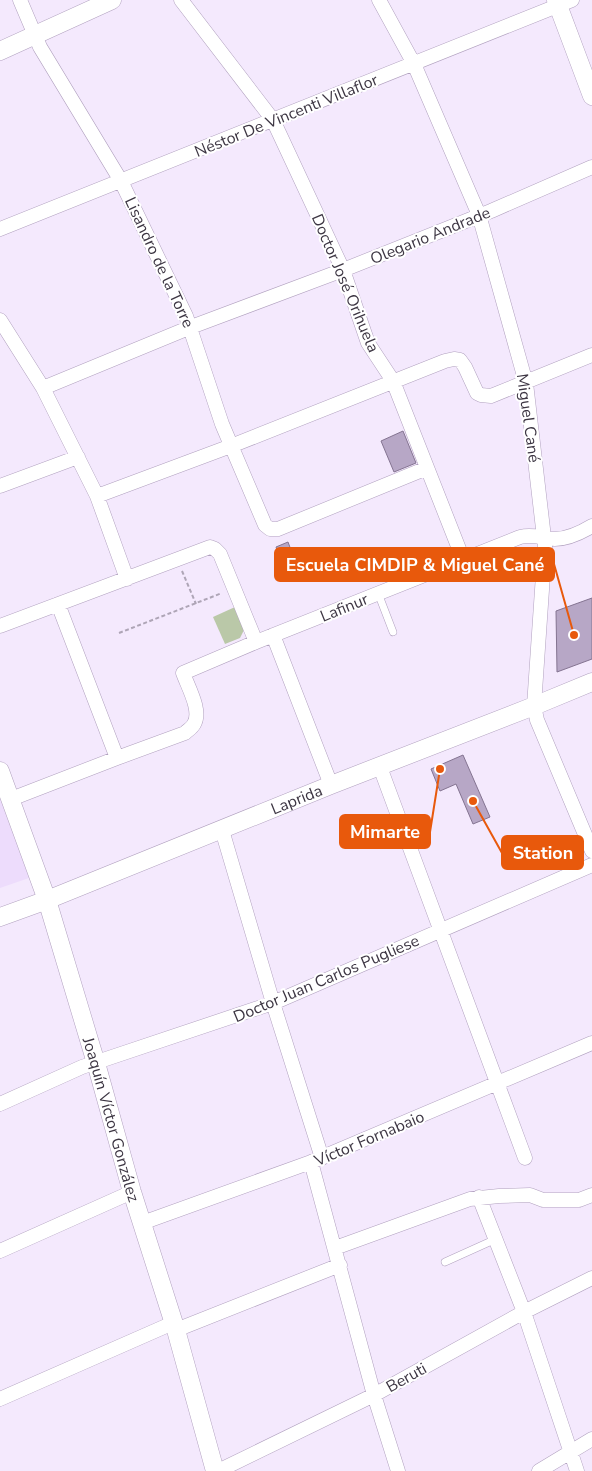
<svg xmlns="http://www.w3.org/2000/svg" width="592" height="1471" font-family="'Nunito Sans',sans-serif">
  <style>
    .built { fill: #eddcfc }
    .green { fill: #bac8a8 }
    .building { fill: #b7a7c6; stroke: #847491 }
    .lines { fill: none; stroke-linecap: round; stroke-linejoin: round }
    .service-casing { stroke: #b1a1bf; stroke-width: 8 }
    .minor-casing { stroke: #b1a1bf; stroke-width: 15 }
    .tertiary-casing { stroke: #b1a1bf; stroke-width: 19 }
    .path { stroke: #aea5b6; stroke-width: 2; stroke-dasharray: 4 2.5; stroke-linecap: butt }
    .service { stroke: #fff; stroke-width: 7 }
    .minor { stroke: #fff; stroke-width: 14 }
    .tertiary { stroke: #fff; stroke-width: 18 }
    .labels { text-anchor: middle; stroke-width: 4; stroke-linejoin: round; paint-order: stroke }
    .street-label { font-size: 16px; fill: #3d3643; stroke: #fff }
    .leader { fill: none; stroke: #e8590c; stroke-width: 2 }
    .callout-dot { fill: #e8590c; stroke: #fff; stroke-width: 2 }
    .callout { fill: #e8590c; stroke: #e8590c; stroke-width: 2 }
    .callout-label { font-size: 18px; text-anchor: middle; font-weight: bold; fill: #fff }
  </style>
  <rect width="100%" height="100%" fill="#f4e9fd"/>
  <!-- built -->
  <path class="built" d="M0,799L29,878L0,888Z"/>
  <!-- green -->
  <path class="green" d="M235,607L244,630L240,638L225,644L213,617Z"/>
  <!-- building -->
  <path class="building" d="M403,431L416,463L394,472L381,441Z
    M288,542L294,558L282,563L276,547Z
    M592,598V659L557,672L556,611Z
    M463,755L490,817L473,824L456,784L440,791L431,769Z"/>
  <g class="lines">
    <defs>
      <path id="service" d="M378,593L393,632
        M445,1262L496,1239"/>
      <path id="minor" d="M20,0L40,47L121,181L186,316L222,424L265,525L270,529H278L427,468
        M181,0L273,120L343,270L368,343L393,381L463,559
        M379,0L414,64L479,215L526,383L545,546L534,706L537,720L592,851
        M0,229L572,0
        M0,320L43,388L97,496L127,579
        M43,388L191,327L343,270L491,211L592,167
        M0,486L78,457
        M97,496L231,446L445,361L454,359L460,360L465,367L477,393L481,395L491,396L592,355
        M58,604L117,758
        M0,626L210,547L215,549L220,554L256,642
        M273,635L331,785
        M380,767L525,1158
        M11,799L117,758L185,733C188,730 192,728 194,724C202,711 188,687 183,673L256,642L520,537C533,534 541,538 555,539C567,539 582,532 592,526
        M222,830L273,1003L322,1158
        M0,1104L82,1067L273,1003L592,865
        M311,1162L374,1395L398,1471
        M479,1197L524,1312L577,1471
        M142,1223L311,1162L592,1043
        M335,1248L470,1199L499,1196L530,1195L543,1200H579L592,1195
        M0,1251L132,1192
        M176,1330L340,1265
        M0,1399L173,1323
        M218,1471L374,1395L524,1312L592,1278
        M539,1471L592,1439"/>
      <g id="tertiary">
        <path d="M556,0L592,96"/>
        <path d="M0,51L112,0"/>
        <path id="s1" d="M0,771L47,900L96,1063L132,1192L176,1330L215,1471"/>
        <path id="s2" d="M0,917L47,900L331,785L534,706L592,682"/>
      </g>
    </defs>
    <!-- service casing -->
    <use href="#service" class="service-casing"/>
    <!-- minor casing -->
    <use href="#minor" class="minor-casing"/>
    <!-- tertiary casing -->
    <use href="#tertiary" class="tertiary-casing"/>
    <!-- path -->
    <path class="path" d="M182,571L196,604
      M119,633L222,593"/>
    <!-- service -->
    <use href="#service" class="service"/>
    <!-- minor -->
    <use href="#minor" class="minor"/>
    <!-- tertiary -->
    <use href="#tertiary" class="tertiary"/>
  </g>
  <g class="labels">
    <!-- street labels -->
    <g class="street-label">
      <text transform="translate(286 115) rotate(-22)" y="6">Néstor De Vincenti Villaflor</text>
      <text transform="translate(430 235) rotate(-22)" y="6">Olegario Andrade</text>
      <text transform="translate(160 262) rotate(65)" y="6">Lisandro de la Torre</text>
      <text transform="translate(346 283) rotate(67)" y="6">Doctor José Orihuela</text>
      <text transform="translate(529 418) rotate(82)" y="6">Miguel Cané</text>
      <text transform="translate(344 607) rotate(-22)" y="6">Lafinur</text>
      <text dy="6" stroke="none"><textPath href="#s2" startOffset="319">Laprida</textPath></text>
      <text transform="translate(326 978) rotate(-23)" y="6">Doctor Juan Carlos Pugliese</text>
      <text dy="6" stroke="none"><textPath href="#s1" startOffset="366">Joaquín Víctor González</textPath></text>
      <text transform="translate(369 1138) rotate(-23)" y="6">Víctor Fornabaio</text>
      <text transform="translate(406 1377) rotate(-29)" y="6">Beruti</text>
    </g>
  </g>
  <!-- callouts -->
  <path class="leader" d="M574 635L554 564M440 769L430 832M473 801L502 853"/>
  <g class="callout-dot">
    <circle cx="574" cy="635" r="5"/>
    <circle cx="440" cy="769" r="5"/>
    <circle cx="473" cy="801" r="5"/>
  </g>
  <g class="callout">
    <rect x="275" y="548" width="279" height="33" rx="5"/>
    <rect x="340" y="815" width="90" height="33" rx="5"/>
    <rect x="502" y="836" width="81" height="33" rx="5"/>
  </g>
  <g class="callout-label">
    <text x="415" y="571">Escuela CIMDIP &amp; Miguel Cané</text>
    <text x="385" y="838">Mimarte</text>
    <text x="543" y="859">Station</text>
  </g>
</svg>
